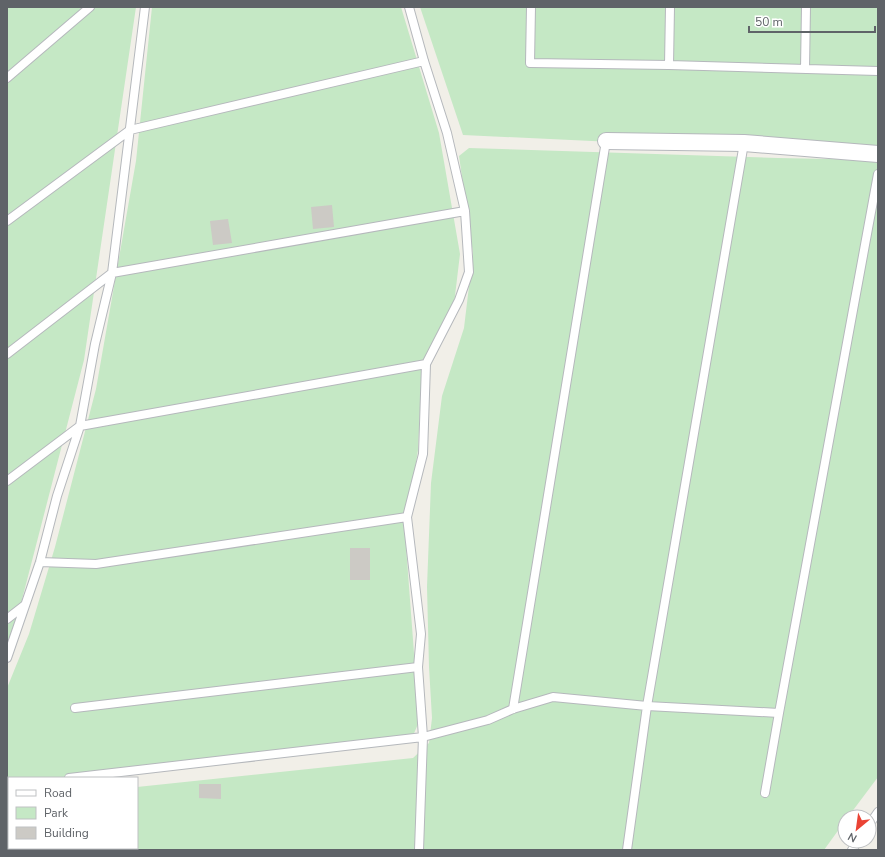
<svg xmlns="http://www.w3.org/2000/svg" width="885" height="857" font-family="'Nunito Sans',sans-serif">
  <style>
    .green { fill: #c5e8c5 }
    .building { fill: #cccac5 }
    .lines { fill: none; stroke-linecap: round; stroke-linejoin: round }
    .service-casing { stroke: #b5b8bc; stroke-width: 10 }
    .minor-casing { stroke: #b5b8bc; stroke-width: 18 }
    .service { stroke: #fff; stroke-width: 8 }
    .minor { stroke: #fff; stroke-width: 16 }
  </style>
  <rect width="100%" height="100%" fill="#f1efe8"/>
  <!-- green -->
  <path class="green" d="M7,7H136L84,360L19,611L7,645Z
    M152,7H401L439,133L460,254L454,304L422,369L418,450L405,533L414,653L418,724L412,738L397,744L83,778H9V786H7V688L29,634L55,547L96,389L136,161Z
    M420,7H878V145L655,144L463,135Z
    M469,148L778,158L878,160V777L848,817H845V821L824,850H7V800H9V848H137V787L413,758L429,743L432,718L429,667L427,587L431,483L442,396L464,328L473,253L459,156Z"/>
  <!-- building -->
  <path class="building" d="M332,205L334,227L313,229L311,207Z
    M228,219L232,243L213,245L210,221Z
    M350,548H370V580H350Z
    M199,784H221V799L199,798Z"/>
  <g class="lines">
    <defs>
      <path id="service" d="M409,7L424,61L447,133L465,211L469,272L459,300L426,364L423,454L407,517L421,634L418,667L423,737L419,850
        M531,7L530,63L669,65L878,71
        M669,65L670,7
        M805,69L806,7
        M7,78L90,7
        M7,221L130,130L424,61
        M7,354L112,273L465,211
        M7,481L80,426L426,364
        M40,562L96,564L407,517
        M7,619L25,605
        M7,658L40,562L57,496L80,426L95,344L112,273L145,7
        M75,708L418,667
        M513,709L606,141
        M69,778L423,737L488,720L513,709L553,697L647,706L779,713
        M7,785H9
        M765,793L779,713L878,174
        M869,825L878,812
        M627,850L647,706L744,143
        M852,850L858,841"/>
      <path id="minor" d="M606,141L744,143L878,154"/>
    </defs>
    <!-- service casing -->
    <use href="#service" class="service-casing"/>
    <!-- minor casing -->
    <use href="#minor" class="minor-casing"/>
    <!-- service -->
    <use href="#service" class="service"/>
    <!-- minor -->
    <use href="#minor" class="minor"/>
  </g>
  <!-- border -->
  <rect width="885" height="857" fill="none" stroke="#5f6368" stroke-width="16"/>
  <!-- legend -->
  <rect x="8" y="777" width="130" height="72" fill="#ffffff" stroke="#bfc1c3"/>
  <rect x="16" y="790" width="20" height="6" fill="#ffffff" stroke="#bfc1c3"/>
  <text x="44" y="797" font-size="12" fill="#5f6368">Road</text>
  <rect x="16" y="807" width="20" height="12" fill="#c5e8c5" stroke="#bfc1c3"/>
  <text x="44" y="817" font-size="12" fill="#5f6368">Park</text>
  <rect x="16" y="827" width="20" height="12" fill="#cccac5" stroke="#bfc1c3"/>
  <text x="44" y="837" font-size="12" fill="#5f6368">Building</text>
  <!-- north arrow -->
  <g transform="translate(857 829) rotate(209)"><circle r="19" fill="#ffffff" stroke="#bfc1c3"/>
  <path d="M0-3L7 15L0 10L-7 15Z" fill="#ea4335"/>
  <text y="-6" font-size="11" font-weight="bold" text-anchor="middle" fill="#5f6368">N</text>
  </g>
  <!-- scale -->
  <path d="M749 26v6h126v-6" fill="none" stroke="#5f6368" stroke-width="2"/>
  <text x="755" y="26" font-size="12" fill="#5f6368" stroke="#ffffff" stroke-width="3" paint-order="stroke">50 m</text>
</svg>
